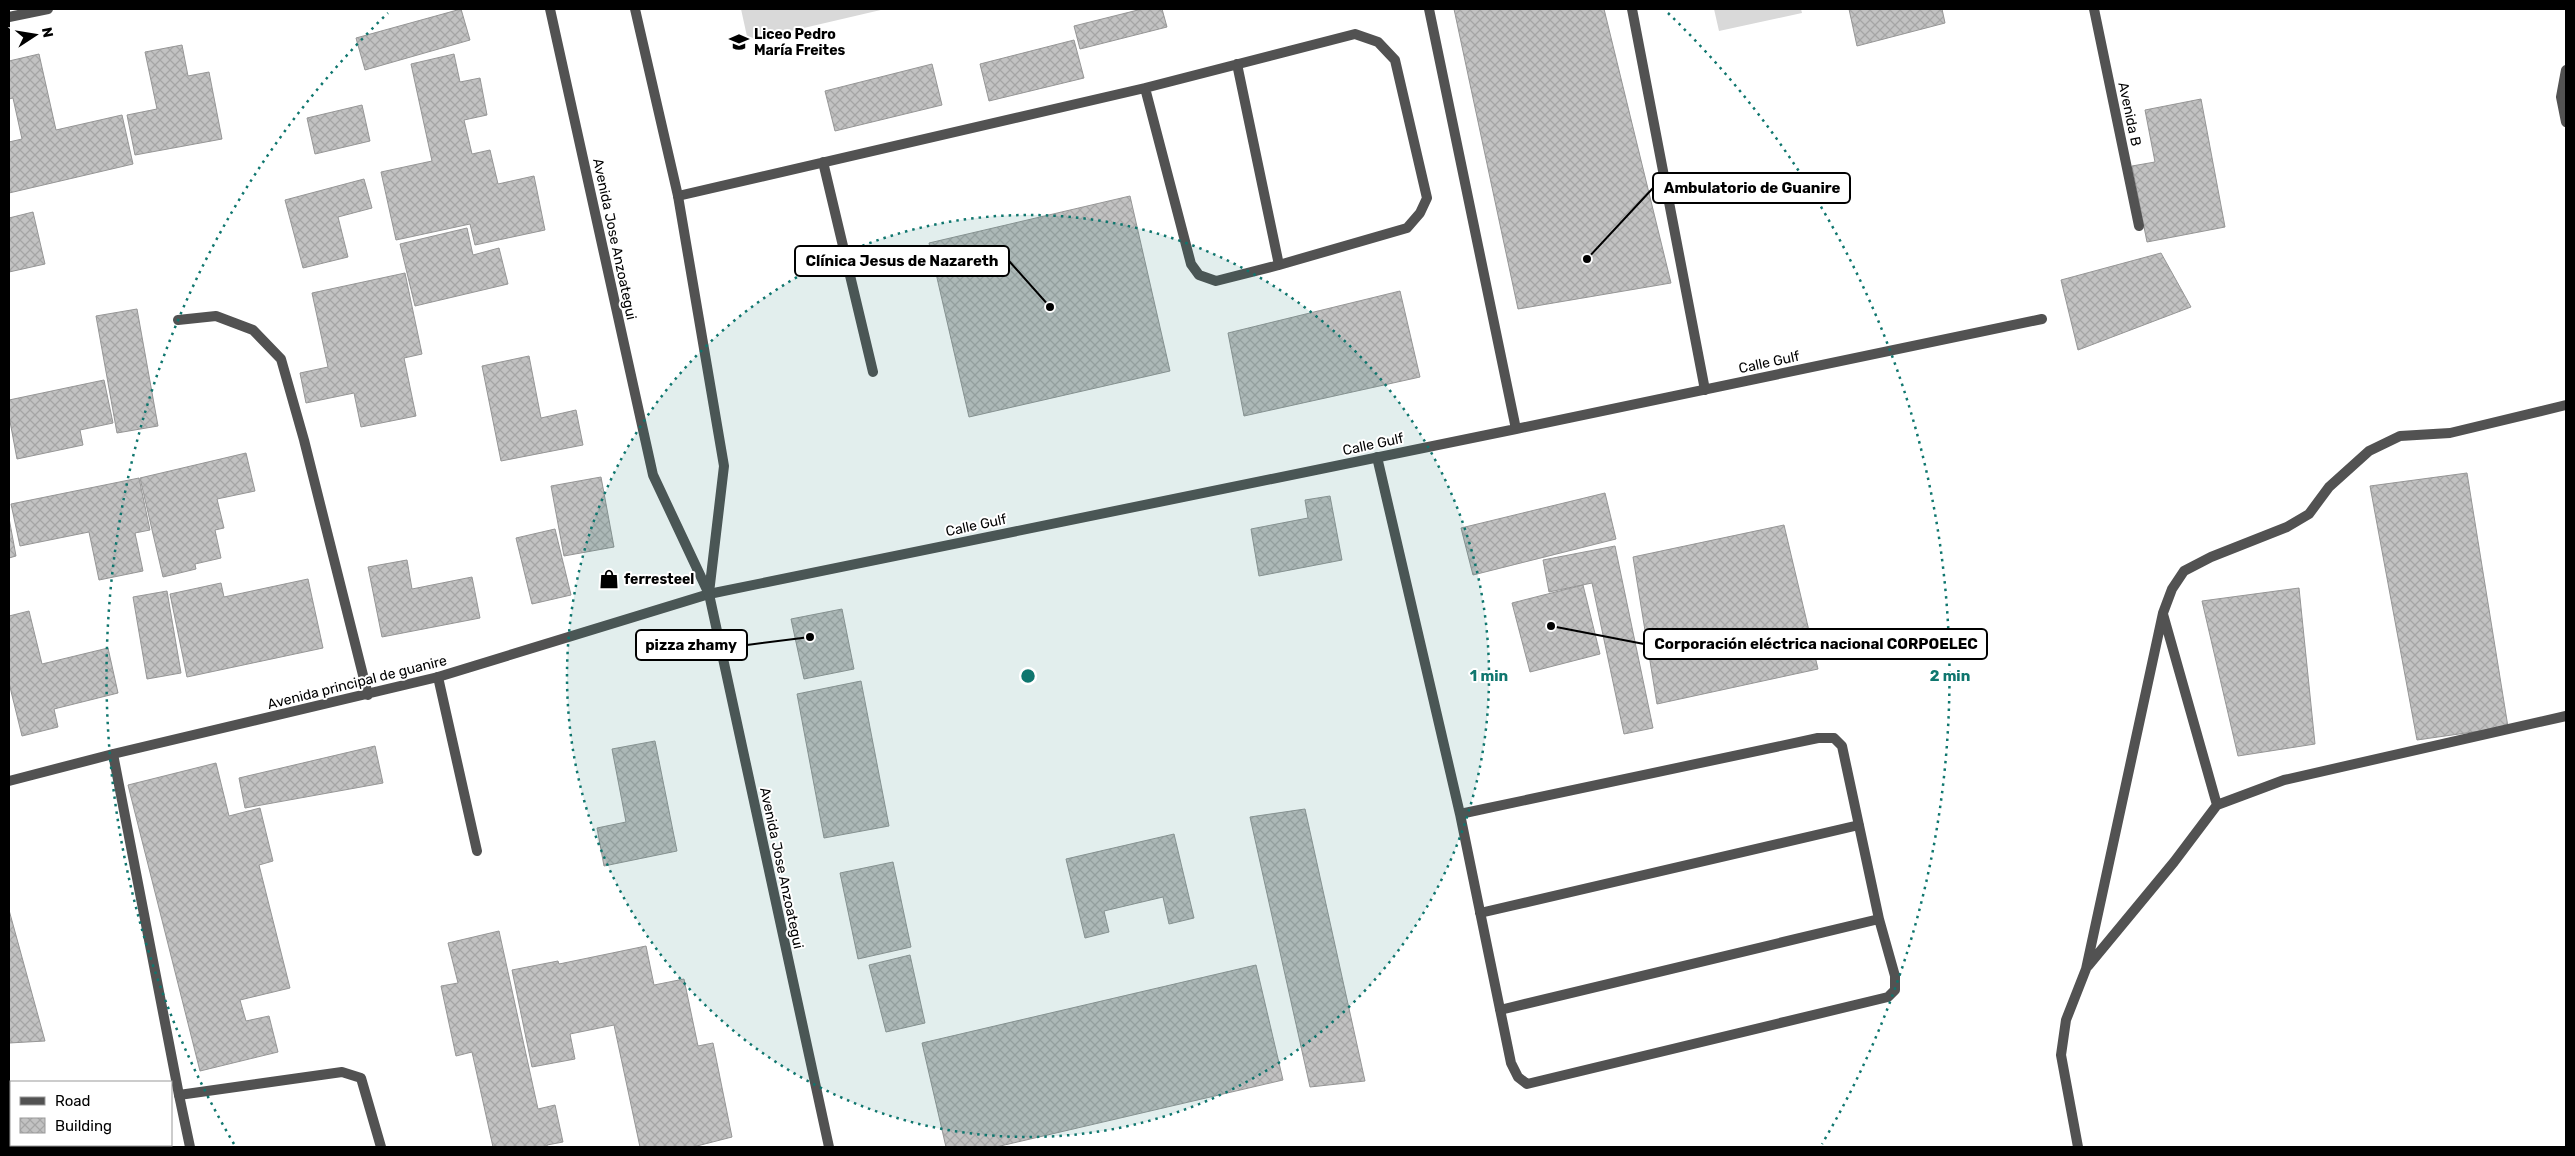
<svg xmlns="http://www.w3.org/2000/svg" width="2575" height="1156" font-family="Rubik,sans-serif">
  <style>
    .garden { fill: #d9d9d9 }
    .building { fill: url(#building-cross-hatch); stroke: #969696 }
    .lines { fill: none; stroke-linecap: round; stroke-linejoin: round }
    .service { stroke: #525252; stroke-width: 10 }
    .minor { stroke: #525252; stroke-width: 10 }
    .tertiary { stroke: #525252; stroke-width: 10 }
    .ring { fill: none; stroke: #0f766e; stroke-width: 2.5; stroke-dasharray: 2.5 5 }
    .labels { text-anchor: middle; stroke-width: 4; stroke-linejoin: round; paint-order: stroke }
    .poi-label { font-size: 14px; font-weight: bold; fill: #000; stroke: #fff; text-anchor: start }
    .street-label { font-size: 14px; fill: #000; stroke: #fff }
    .centre { fill: #0f766e; stroke: #fff; stroke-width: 2.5 }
    .ring-label { font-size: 15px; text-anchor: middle; font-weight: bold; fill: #0f766e; stroke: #fff; stroke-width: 4; stroke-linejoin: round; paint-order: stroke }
    .leader { fill: none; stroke: #000; stroke-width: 2 }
    .callout-dot { fill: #000; stroke: #fff; stroke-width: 2 }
    .callout { fill: #fff; stroke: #000; stroke-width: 2 }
    .callout-label { font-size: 15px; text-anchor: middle; font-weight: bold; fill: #000 }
  </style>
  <defs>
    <pattern id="building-cross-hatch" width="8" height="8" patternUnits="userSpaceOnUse" patternTransform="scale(1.25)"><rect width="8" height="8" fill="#c2c2c2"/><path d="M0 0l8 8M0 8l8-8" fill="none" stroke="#a5a5a5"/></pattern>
  </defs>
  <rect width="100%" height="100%" fill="#fff"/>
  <!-- garden -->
  <path class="garden" d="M741,9H885L748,41Z
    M1714,9H1801L1802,13L1719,31Z"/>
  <!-- building -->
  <path class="building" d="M461,9L470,40L365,70L356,38Z
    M1142,9H1162L1167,27L1080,49L1074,26Z
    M1454,9H1604L1671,283L1518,309Z
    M1849,9H1942L1945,23L1857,46Z
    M1074,40L1084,78L989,101L980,64Z
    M182,45L188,76L209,72L222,139L135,155L127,115L157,109L145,52Z
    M39,54L56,130L122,115L133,164L9,193V142L22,139L13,98L9,99V61Z
    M454,54L460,82L480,78L487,115L464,120L472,154L490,150L498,184L534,176L545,230L475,245L470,224L396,240L381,172L432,161L411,64Z
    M932,64L942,105L835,131L825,91Z
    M2201,99L2225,227L2147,242L2132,166L2155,162L2145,110Z
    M362,105L370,141L315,154L307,118Z
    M364,179L372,208L338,217L348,257L303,268L285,200Z
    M1130,196L1170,371L969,417L929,243Z
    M33,212L45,264L9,272V218Z
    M467,228L473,255L499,248L508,284L415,306L400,244Z
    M2161,253L2191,307L2078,350L2061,280Z
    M405,273L422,354L404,358L416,416L361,427L354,393L306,403L300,373L328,367L312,293Z
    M1400,291L1420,377L1244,416L1228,333Z
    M137,309L158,426L117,433L96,316Z
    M529,356L541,418L576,410L583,445L501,461L482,366Z
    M104,380L113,423L80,430L83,445L17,459L9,416V400Z
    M246,453L255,491L217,499L224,528L215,530L221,558L195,564L196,569L163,577L140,478Z
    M2467,473L2508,727L2417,740L2370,486Z
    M601,477L614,547L564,556L551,486Z
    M139,478L150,530L135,533L143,571L99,580L89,532L20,546L11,504Z
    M1605,493L1616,539L1473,575L1461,528Z
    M1330,496L1342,560L1259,576L1251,529L1308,518L1305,500Z
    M9,518L16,556L9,558Z
    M1784,525L1818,669L1657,704L1633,557Z
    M555,529L571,595L532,604L516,538Z
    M1615,546L1653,728L1624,734L1592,583L1549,592L1543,560Z
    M407,560L412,589L472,577L480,618L382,637L368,567Z
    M308,579L323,648L187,677L170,594L221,583L224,597Z
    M1583,585L1600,654L1530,672L1512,603Z
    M2299,588L2315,744L2238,756L2202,601Z
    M167,591L181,673L147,679L133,597Z
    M842,609L854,669L804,679L791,619Z
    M29,611L42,664L108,648L118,693L54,709L58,727L22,736L9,683V616Z
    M861,681L889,826L824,838L797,694Z
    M655,741L677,851L604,866L597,828L626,822L612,749Z
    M375,746L383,783L245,808L239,778Z
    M216,763L229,816L260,808L273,861L259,865L290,988L240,1000L246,1021L269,1016L278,1052L200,1071L128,785Z
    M1305,809L1365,1081L1310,1087L1250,817Z
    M1174,834L1194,918L1169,924L1163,897L1104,911L1109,932L1085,938L1066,859Z
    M893,862L911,947L858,959L840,873Z
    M9,910L45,1041L9,1043Z
    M499,931L538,1109L555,1105L563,1142L547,1145V1147H493L472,1052L456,1056L441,986L458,983L448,943Z
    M646,946L654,985L684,979L698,1046L713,1043L732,1137L693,1147H640L614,1025L570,1034L575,1059L532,1067L512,970L558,961L559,964Z
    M910,955L925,1023L886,1032L869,965Z
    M1256,965L1283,1080L996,1147H946L922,1043Z"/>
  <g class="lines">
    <!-- service -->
    <path class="service" d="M2566,70L2561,97L2566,122
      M1145,88L1191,264L1199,275L1216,281L1279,265
      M823,162L873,372
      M678,196L1145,88L1355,34L1378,42L1395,60L1427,198L1420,213L1407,228L1279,265L1237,64
      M1377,457L1460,814L1511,1063L1518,1077L1527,1084L1888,997L1895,990V976L1879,919L1842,746L1834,738H1818L1460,814
      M2163,614L2217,805
      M438,677L477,851
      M1480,913L1859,825
      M2088,966L2174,862L2217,805L2284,780L2566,716
      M1500,1010L1879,919
      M179,1095L190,1147
      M2078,1147L2061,1055L2066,1020L2086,969L2163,613L2172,589L2184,571L2211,557L2287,527L2309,514L2329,487L2369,451L2400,436L2450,433L2566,405"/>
    <!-- minor -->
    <path class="minor" d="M1429,9L1516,429
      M1632,9L1705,390
      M2094,9L2139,226
      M9,17L48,9
      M178,320L216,316L253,330L281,359L304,440L368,695
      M113,754L179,1095L342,1072L361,1078L381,1147
      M9,781L113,754L438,677L709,594L1516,429L2042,319"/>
    <!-- tertiary -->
    <path class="tertiary" d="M550,9L653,475L709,594L829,1147
      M635,9L678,196L724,466L709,593"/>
  </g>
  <!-- distance rings -->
  <circle cx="1028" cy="676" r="461" fill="#0f766e" fill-opacity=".12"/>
  <g class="ring">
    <circle cx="1028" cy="676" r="461"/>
    <path d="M234 1144A922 922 0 0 1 388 13M1668 13A922 922 0 0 1 1822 1144"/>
  </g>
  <!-- icons -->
  <defs>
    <symbol id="school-bare" viewBox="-9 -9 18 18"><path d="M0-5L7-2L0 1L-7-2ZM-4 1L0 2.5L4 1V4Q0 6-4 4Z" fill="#000" stroke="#fff" stroke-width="2.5" paint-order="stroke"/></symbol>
    <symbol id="shop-bare" viewBox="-9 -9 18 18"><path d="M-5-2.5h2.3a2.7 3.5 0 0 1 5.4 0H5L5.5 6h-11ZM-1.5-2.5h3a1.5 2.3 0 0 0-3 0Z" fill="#000" stroke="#fff" stroke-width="2.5" paint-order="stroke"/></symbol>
  </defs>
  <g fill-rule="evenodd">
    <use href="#school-bare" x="725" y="28" width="28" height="28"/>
    <use href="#shop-bare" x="595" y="565" width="28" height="28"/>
  </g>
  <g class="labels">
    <!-- poi labels -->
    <g class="poi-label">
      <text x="754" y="39">Liceo Pedro<tspan x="754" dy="16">María Freites</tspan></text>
      <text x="624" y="584">ferresteel</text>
    </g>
    <!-- street labels -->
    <g class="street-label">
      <text transform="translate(2130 114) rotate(78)" y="5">Avenida B</text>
      <text transform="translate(615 239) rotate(78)" y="5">Avenida Jose Anzoategui</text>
      <text transform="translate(1769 362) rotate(-12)" y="5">Calle Gulf</text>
      <text transform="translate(1373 444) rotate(-12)" y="5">Calle Gulf</text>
      <text transform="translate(976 525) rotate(-12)" y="5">Calle Gulf</text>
      <text transform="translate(357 682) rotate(-14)" y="5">Avenida principal de guanire</text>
      <text transform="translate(782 868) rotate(78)" y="5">Avenida Jose Anzoategui</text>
    </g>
  </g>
  <circle cx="1028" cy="676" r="8" class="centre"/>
  <g class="ring-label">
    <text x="1489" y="681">1 min</text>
    <text x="1950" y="681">2 min</text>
  </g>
  <!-- callouts -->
  <path class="leader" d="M1587 259L1653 188M1050 307L1009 261M1551 626L1644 644M810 637L747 645"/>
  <g class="callout-dot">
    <circle cx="1587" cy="259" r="5"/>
    <circle cx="1050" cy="307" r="5"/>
    <circle cx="1551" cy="626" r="5"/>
    <circle cx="810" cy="637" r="5"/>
  </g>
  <g class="callout">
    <rect x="1653" y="173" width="197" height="30" rx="5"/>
    <rect x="795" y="246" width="214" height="30" rx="5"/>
    <rect x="1644" y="629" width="343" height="30" rx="5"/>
    <rect x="636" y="630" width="111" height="30" rx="5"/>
  </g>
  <g class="callout-label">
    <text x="1752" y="193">Ambulatorio de Guanire</text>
    <text x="902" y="266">Clínica Jesus de Nazareth</text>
    <text x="1816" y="649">Corporación eléctrica nacional CORPOELEC</text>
    <text x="691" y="650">pizza zhamy</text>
  </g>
  <!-- border -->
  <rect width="2575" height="1156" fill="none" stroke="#000000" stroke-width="20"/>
  <!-- legend -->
  <rect x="10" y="1081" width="162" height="65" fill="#ffffff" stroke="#999999"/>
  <rect x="20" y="1097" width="25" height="8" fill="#525252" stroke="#999999"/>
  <text x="55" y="1106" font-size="15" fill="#000000">Road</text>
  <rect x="20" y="1118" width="25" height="15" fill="url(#building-cross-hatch)" stroke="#999999"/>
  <text x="55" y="1131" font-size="15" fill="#000000">Building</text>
  <!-- north arrow -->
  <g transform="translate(35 35) rotate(78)" stroke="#ffffff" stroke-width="4" paint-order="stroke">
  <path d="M0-4L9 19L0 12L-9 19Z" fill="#000000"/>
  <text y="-8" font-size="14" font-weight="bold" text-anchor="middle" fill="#000000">N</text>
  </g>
</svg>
